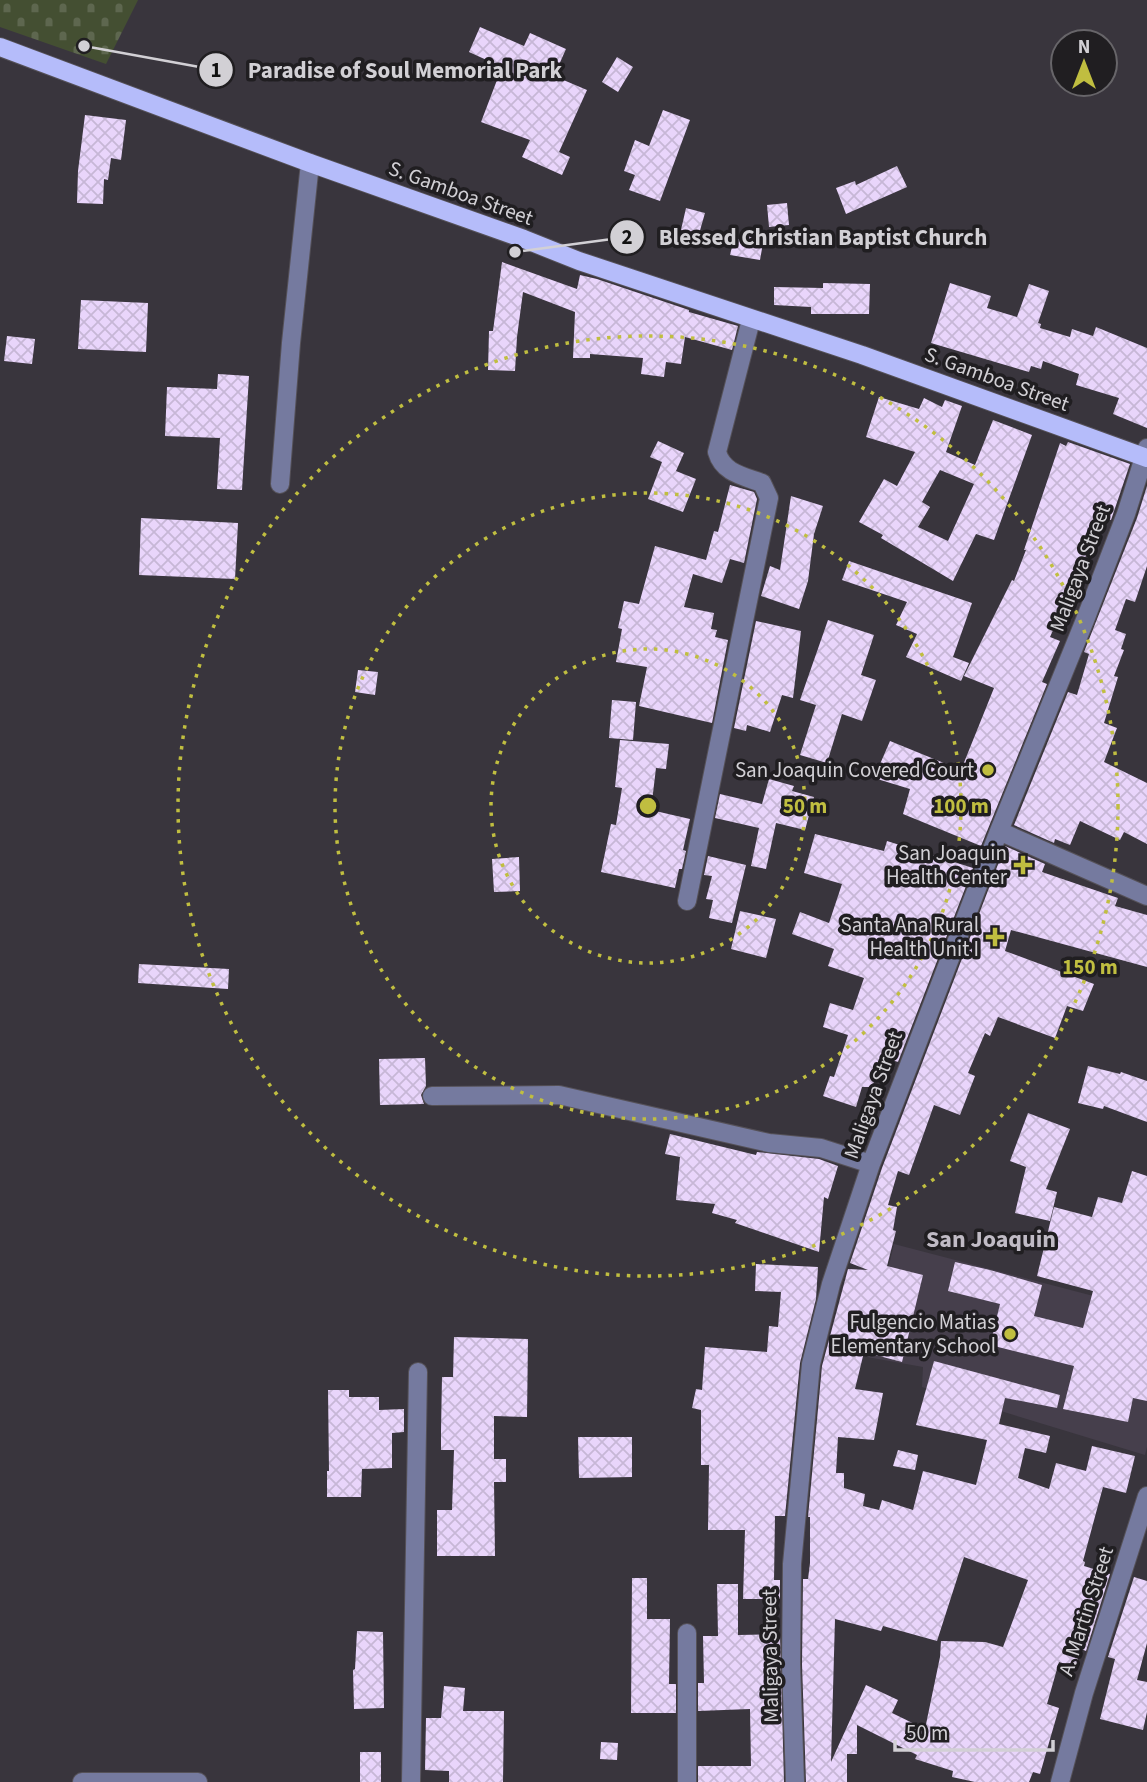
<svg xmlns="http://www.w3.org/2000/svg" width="1147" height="1782" font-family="'Source Sans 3',sans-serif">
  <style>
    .built { fill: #463f4c }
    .cemetery { fill: url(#cemetery-stones) }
    .building { fill: url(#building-cross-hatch); fill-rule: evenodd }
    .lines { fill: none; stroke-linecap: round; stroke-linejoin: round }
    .minor-casing { stroke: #555158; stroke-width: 20 }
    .major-casing { stroke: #555158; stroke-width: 20 }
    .minor { stroke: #757a9f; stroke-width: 18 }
    .major { stroke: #b5bcfa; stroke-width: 18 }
    .ring { fill: none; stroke: #c0be40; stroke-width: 3.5; stroke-dasharray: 3.5 7 }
    .poi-dot { fill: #c0be40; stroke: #201e21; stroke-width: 2.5 }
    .labels { text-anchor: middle; stroke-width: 7; stroke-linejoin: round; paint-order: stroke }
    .street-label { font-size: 21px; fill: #d2d0d5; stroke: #201e21 }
    .poi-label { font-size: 21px; fill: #d2d0d5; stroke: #201e21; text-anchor: end }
    .quarter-label { font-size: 24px; font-weight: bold; fill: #c0bbc5; stroke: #201e21 }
    .centre { fill: #c0be40; stroke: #201e21; stroke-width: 3.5 }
    .ring-label { font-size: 21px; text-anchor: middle; font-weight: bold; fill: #c0be40; stroke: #201e21; stroke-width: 7; stroke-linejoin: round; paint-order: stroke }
    .leader { fill: none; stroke: #d2d0d5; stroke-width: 2.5 }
    .callout-dot { fill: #d2d0d5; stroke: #201e21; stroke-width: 2.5 }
    .mark-label { font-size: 21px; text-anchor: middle; font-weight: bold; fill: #111 }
    .callout-label { font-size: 23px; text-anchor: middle; font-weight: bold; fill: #d2d0d5; stroke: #201e21; stroke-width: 7; stroke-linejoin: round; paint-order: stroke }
  </style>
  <defs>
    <pattern id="cemetery-stones" width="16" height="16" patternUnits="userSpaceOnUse" patternTransform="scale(1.75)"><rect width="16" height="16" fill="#444f32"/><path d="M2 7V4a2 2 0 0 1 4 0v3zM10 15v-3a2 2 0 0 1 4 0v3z" fill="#5e674f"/></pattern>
    <pattern id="building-cross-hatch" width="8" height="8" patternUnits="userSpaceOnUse" patternTransform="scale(1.75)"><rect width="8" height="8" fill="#e9d5fb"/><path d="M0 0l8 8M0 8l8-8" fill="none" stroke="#c7b7d6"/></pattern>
  </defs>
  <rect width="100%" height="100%" fill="#39353d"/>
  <!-- built -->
  <path class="built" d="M894,1244L1147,1310V1447L1145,1455L922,1387L923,1367L867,1357Z"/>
  <!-- cemetery -->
  <path class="cemetery" d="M0,0H138L106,64L0,27Z"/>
  <!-- building -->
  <path class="building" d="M480,27L524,46L530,33L566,49L554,76L587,90L559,152L570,157L562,175L522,157L530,140L481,122L502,67L469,52Z
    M617,57L633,67L618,92L602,82Z
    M663,110L690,120L660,201L629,190L635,175L624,171L635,140L649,146Z
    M85,115L126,120L121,160L111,158L108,180L104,179L103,204L77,203L78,171Z
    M897,166L907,187L846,214L836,188L855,181L856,185Z
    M787,203L789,225L769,227L767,205Z
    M686,208L705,213L699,234L681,230Z
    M745,228L765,232L760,260L730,255L734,238L742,240Z
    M502,262L577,289L580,275L597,279L689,310V312L738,326L732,350L685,337L681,364L666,362L664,377L641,374L643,358L590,354V358H573L575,312L523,292L517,337L515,371L488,370L489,331H493Z
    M823,283L870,284L869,314H811V307L774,305V287L823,288Z
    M950,283L991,296L987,308L1017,317L1029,284L1049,291L1038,323L1041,324L1040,328L1070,337L1072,329L1093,336L1096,327L1147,348V428L1113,414L1119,398L1076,385L1079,374L1043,361L1041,369L1031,366L1029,372L931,343Z
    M81,300L148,303L146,352L78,349Z
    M7,336L35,339L32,364L4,361Z
    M218,374L249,376L242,490L217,489L220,438L165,436L167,387L217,389Z
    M879,397L919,409L924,398L942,407L945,400L962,406L946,452L975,465L993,420L1032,435L994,540L976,534L953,581L881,538L883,535L859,522L884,479L897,486L915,452L866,437ZM940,470L974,484L948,541L918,527L930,507L922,502Z
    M658,441L684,453L676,471L696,479L683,512L648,499L662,462L650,457Z
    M1068,442L1130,464L1111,520L1103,517L1050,637L1060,641L1042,682L1047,684L981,846L903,814L910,789L874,778L890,741L961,770L994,688L964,676L1012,580L1014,581L1026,550H1024L1060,443L1066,446Z
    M730,485L754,492L757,499L744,563L730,559L722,583L693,574L684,607L714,613L711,629L717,630L715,637L728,640L712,723L639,706L647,667L616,662L622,629L618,628L624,601L639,604L655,546L706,560L714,531L718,532Z
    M1147,486V566L1135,602L1126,599L1115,630L1126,634L1121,649L1124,650L1114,676L1118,677L1104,723L1117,728L1104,762L1147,783V844L1124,832L1120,840L1080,821L1070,845L1055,839L1054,843L1014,825L1068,692L1077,695L1089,654L1084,652L1137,518Z
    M791,496L823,506L814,534L808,581L799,609L761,596L770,566L780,570Z
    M141,518L238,523L235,579L139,575Z
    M849,561L972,603L953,657L969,663L961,681L906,657L917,634L896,625L907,602L842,580Z
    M828,620L874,635L861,675L876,680L862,721L842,714L827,763L800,755L816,705L800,700Z
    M756,621L801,631L793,698L782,695L770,732L747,725L746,731L734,728Z
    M358,670L378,672L375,695L355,692Z
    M612,700L636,702L633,740L609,738Z
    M620,740L669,744L666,769L656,768L651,810L690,819L683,850L686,851L682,869H679L675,888L601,872L611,824L616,825L622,788L615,787Z
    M769,779L794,786L792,791L814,797L805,830L776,823L766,869L751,866L759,828L715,818L720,794L762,804Z
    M815,834L884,851L887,841L973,868L898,1062L883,1057L872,1087H862L856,1107L823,1096L830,1076L834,1077L848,1035L823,1027L830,1003L853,1010L864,978L828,966L834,949L792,934L800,912L829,923L842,884L804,873Z
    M1005,846L1045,864L1042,872L1118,898L1115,906L1147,915V967L1011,930L1005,951L1094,984L1083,1011L1067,1006L1055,1038L998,1017L990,1036L985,1033L968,1073L975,1076L960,1115L934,1105L909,1175L898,1171L888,1205L897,1207L893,1230L896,1231L887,1266L923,1275L902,1362L864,1352L855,1389L883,1393L874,1440L838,1437L836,1473H844V1488L865,1494L863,1506L879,1510L882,1500L913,1510L923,1471L976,1485L987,1440L916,1425L934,1361L1060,1395L1057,1408L1005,1398L999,1424L1050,1436L1046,1453L1025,1448L1018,1478L1049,1489L1056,1463L1086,1471L1092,1446L1135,1456L1126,1493L1103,1487L1083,1561L1085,1562L1084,1566L1110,1574L1086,1651L1081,1649L1075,1667L1059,1662L1047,1704L1059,1708L1040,1774L1033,1772L1029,1782H975L952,1777L953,1771L915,1759L917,1755L857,1725V1754H847V1782H806L802,1664L803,1579H808L810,1563V1517H808L822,1366L848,1269L868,1270L850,1263L882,1168ZM964,1557L1028,1580L1003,1647L985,1642L941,1641L940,1657L925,1729L892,1713L898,1700L866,1685L831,1762L835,1619L881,1631L883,1626L937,1641Z
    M708,856L746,865L732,923L709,918L713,900L706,899L712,876L704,875Z
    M519,857L520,891L494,892L492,859Z
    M740,911L776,919L766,958L731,949Z
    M139,964L229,969L228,989L138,983Z
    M425,1058L426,1086L421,1095L424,1104L380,1105L379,1059Z
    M1088,1066L1120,1074L1121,1072L1147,1081V1122L1104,1106L1103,1109L1078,1103Z
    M1028,1113L1070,1129L1046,1189L1057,1192L1050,1221L1015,1213L1026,1167L1010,1161Z
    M670,1134L756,1155L757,1152L819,1159L838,1166L828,1199L824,1197L819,1252L735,1223L737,1220L712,1213L715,1204L676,1200L680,1157L665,1154Z
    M1132,1171L1147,1176V1401L1133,1398L1128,1422L1063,1409L1074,1366L990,1345L1000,1304L948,1291L955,1262L990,1270L1042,1285L1034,1316L1083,1328L1093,1291L1037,1276L1054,1207L1092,1217L1098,1197L1122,1203Z
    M756,1264L818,1267L816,1299L800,1363L785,1516H775L774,1580H780V1599H743L745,1530H708L709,1465H701V1410L692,1408L696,1389L702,1390L705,1347L767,1352L769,1326L778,1327L781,1292L755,1291Z
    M454,1337L528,1339L527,1417L494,1416V1459H506V1482H494L495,1556H437V1510H452L454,1450H441V1431L442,1377H453Z
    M328,1390H349V1397H379V1410L404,1409V1432L392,1433V1468L362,1469L361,1497H327V1471H329Z
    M578,1437H632V1477L579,1478Z
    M898,1450L918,1455L915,1470L893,1466Z
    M1134,1577L1147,1581V1643L1137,1680L1147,1682V1712L1143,1730L1100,1719L1115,1659L1108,1657Z
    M632,1578H647V1619H670L669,1684H676V1713H631Z
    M717,1584H738V1635L780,1634L784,1782H698V1766H751L750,1709L698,1711V1683H704L703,1636H718Z
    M357,1631L383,1632L384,1708L354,1709L353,1670L355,1669Z
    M444,1686L465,1688L463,1711H504L503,1782H449V1771L425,1770L426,1718H441Z
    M601,1742L618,1743L617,1760L600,1759Z
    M360,1752H381V1782H360Z"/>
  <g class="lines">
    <defs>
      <path id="minor" d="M280,484L291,343L310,163
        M999,831L1147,896
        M687,901L769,498L762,483C743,476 723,473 717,452L751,320
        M432,1096L559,1095L769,1143L821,1148L871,1164
        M687,1633V1782
        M82,1782H198
        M411,1782L418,1372
        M795,1782L791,1664L792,1564L811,1364L831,1284L871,1164L999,831L1085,620L1126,514L1147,448
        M1060,1782L1084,1693L1147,1496"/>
      <path id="major" d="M0,47L310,163L524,239L579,261L862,355L1147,458"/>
    </defs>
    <!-- minor casing -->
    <use href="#minor" class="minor-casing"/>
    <!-- major casing -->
    <use href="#major" class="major-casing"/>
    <!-- minor -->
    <use href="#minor" class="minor"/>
    <!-- major -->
    <use href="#major" class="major"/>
  </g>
  <!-- distance rings -->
  <g class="ring">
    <circle cx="648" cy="806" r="157"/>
    <circle cx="648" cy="806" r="313"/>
    <circle cx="648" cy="806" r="470"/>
  </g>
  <!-- markers -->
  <g class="poi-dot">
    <circle cx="988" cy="770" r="7"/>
    <path d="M1019.5 854.5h7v7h7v7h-7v7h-7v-7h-7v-7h7z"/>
    <path d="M991.5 926.5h7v7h7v7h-7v7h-7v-7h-7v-7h7z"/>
    <circle cx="1010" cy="1334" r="7"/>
  </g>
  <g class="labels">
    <!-- street labels -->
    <g class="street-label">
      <text transform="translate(461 193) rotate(20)" y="7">S. Gamboa Street</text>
      <text transform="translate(997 379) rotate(20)" y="7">S. Gamboa Street</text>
      <text transform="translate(1080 568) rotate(-69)" y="7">Maligaya Street</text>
      <text transform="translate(873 1095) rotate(-70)" y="7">Maligaya Street</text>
      <text transform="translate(1086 1611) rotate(-72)" y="7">A. Martin Street</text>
      <text transform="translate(770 1656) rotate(-91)" y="7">Maligaya Street</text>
    </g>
    <!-- poi labels -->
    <g class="poi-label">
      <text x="974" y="777">San Joaquin Covered Court</text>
      <text x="1007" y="860">San Joaquin<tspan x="1007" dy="24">Health Center</tspan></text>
      <text x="979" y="932">Santa Ana Rural<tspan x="979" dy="24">Health Unit I</tspan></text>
      <text x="996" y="1329">Fulgencio Matias<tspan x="996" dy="24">Elementary School</tspan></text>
    </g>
    <!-- quarter labels -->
    <g class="quarter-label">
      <text x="991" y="1247">San Joaquin</text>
    </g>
  </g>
  <circle cx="648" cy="806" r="10" class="centre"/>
  <g class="ring-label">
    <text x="805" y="813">50 m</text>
    <text x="961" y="813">100 m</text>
    <text x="1090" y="974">150 m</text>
  </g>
  <!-- callouts -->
  <path class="leader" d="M84 46L216 70M515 252L627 237"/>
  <g class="callout-dot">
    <circle cx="84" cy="46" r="7"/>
    <circle cx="515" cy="252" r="7"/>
    <circle cx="216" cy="70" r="18"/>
    <circle cx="627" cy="237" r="18"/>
  </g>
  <g class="mark-label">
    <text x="216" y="77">1</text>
    <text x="627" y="244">2</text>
  </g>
  <g class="callout-label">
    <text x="405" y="78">Paradise of Soul Memorial Park</text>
    <text x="823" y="245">Blessed Christian Baptist Church</text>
  </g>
  <!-- north arrow -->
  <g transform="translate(1084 63)"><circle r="33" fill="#201e21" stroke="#676569" stroke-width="2"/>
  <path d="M0-5L12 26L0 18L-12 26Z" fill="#c0be40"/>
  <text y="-10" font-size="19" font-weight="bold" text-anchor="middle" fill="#d2d0d5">N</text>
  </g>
  <!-- scale -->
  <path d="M895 1740v10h158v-10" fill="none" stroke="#d2d0d5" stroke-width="3.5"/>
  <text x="906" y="1740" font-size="21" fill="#d2d0d5" stroke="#201e21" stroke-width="5" paint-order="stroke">50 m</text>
</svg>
